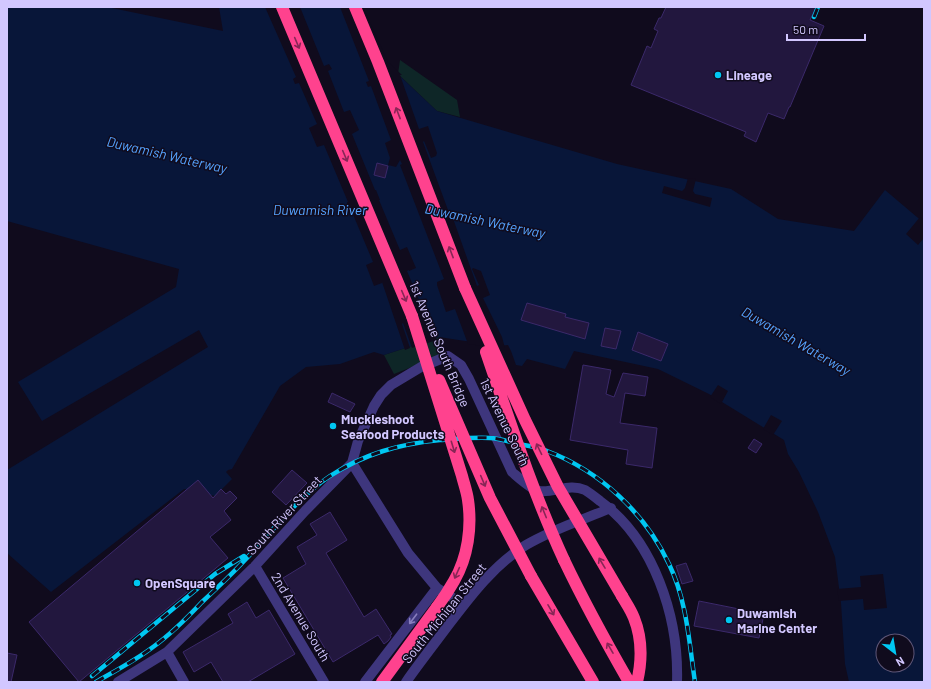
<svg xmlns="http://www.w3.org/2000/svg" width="931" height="689" font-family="Barlow,sans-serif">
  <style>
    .green { fill: #0e2627 }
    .water { fill: #081639; fill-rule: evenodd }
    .pier { fill: #100b1d }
    .building { fill: #22173e; stroke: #3b296a }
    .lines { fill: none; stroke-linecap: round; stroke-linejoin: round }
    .street { stroke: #3e367d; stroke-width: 10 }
    .highway { stroke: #ff428e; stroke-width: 12 }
    .rail-casing { stroke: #00c7f2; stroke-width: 4.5 }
    .rail { stroke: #100b1d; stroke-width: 3; stroke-dasharray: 9; stroke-linecap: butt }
    .highway-bridge { stroke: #ff428e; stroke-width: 12 }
    .oneway { stroke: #882656 }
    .oneway2 { stroke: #887ebe }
    .poi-dot { fill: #00c7f2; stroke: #100b1d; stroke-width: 1.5 }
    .labels { text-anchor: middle; stroke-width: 3; stroke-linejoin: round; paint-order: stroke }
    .poi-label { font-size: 13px; font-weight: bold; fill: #d2c7ff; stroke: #100b1d; text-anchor: start }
    .street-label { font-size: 13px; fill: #d2c7ff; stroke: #100b1d }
    .water-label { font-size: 14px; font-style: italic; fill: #55a3ff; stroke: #100b1d }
  </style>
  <rect width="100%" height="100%" fill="#100b1d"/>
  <!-- green -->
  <path class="green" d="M400,60L457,100L460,117L437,111L398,74Z
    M439,337L445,354L394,374L384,355Z"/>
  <!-- water -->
  <path class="water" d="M7,7H107L223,31L219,7H361L386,63L437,111L617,164L731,189L778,219L854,231L885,190L924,223V682H849L845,664L841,603L835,557L818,512L799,472L788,454L784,440L709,394L658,369L574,351L565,369L527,359L522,366L516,365L511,351L508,345L498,346L439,337L384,355L374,352L340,364L306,367L280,386L232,469L228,470L226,472L232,479L215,496L184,489L51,592L7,553V470L208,347L199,330L42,421L18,382L176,287L179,269L7,221ZM883,641H907V665H883Z"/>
  <!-- pier -->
  <path class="pier" d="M265,7H270L271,9V7H300L324,66L329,64L332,69L328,71L344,112L350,110L359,130L352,134L375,190H376L380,200H379L405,262L400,250L407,247L416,268L409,271V270L407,271L425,314L437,340L412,348L403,323L402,324L410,348L405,350L382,282V283L374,286L366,265L373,262L352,212H351L347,204V202H348L324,145L317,147L309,128L317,124L299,83L295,84L293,79L296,77Z
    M340,7H363L388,62L402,75H400L419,129L428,126L437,153L436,156L431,158L424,141L423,142L448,210H450L477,286L479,285L472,269L473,268L481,271L490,295L483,298L502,337L505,348H498L468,344L455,309L446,312L437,285V282L444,279L400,165L402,164L400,160L396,167L388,165L390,158L385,143L391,140L371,86L368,87L366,82L369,81Z
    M688,178L696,179L693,191L695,194L712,198L710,207L662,193L664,186L682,191L685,188Z
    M920,217L924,220V238L918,245L906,234Z
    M718,385L728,391L721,404L710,397Z
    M771,415L782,421L773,435L763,429Z
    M883,574L887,608L864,610L863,599L839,601L837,589L861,587L860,576Z"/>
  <!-- building -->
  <path class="building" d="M666,7H816L810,20L824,26L790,107H789L784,119L768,113L756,142L744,136L746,132L631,85L647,46L651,48L658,31L654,29L659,18H661Z
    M377,163L388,166L385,178L374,175Z
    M527,303L566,314L565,317L589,323L585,339L521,320Z
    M605,328L621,331L616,349L601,346Z
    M638,332L668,344L661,361L632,350Z
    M583,365L611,370L606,394L614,397L623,373L648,377L645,396L625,393L620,423L657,428L652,468L626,464L628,450L570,440Z
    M332,393L355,404L350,412L328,402Z
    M754,439L762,444L756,453L748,448Z
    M292,470L307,483L286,505L272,492Z
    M198,480L213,498L221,489L226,494L230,491L237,498L224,511L231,520L210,537L228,558L79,682L29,622Z
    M330,512L347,540L326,553L364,617L376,609L392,634L390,635L391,637L388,641L384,644L378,635L333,662L283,578L306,564L297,547L317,535L310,524Z
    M686,563L693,581L682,584L676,566Z
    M699,601L764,614L759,638L694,626Z
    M247,602L256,618L269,610L295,654L248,682H223L211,662L194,672L183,652L233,623L228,614Z
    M7,653L17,655L11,682H7Z"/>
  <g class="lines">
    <!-- street -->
    <path class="street" d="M352,463L408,553L437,588L464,605
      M255,566L324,682
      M167,652L184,682
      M118,682L167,652L255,566L305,511L352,463L358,441L374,406L381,395L391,385L421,367L448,356L461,365L469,379L512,472C518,477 532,490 539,491C555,493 569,483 585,490C590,493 595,497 600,501C654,540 679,617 677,682
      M365,682L437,588
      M406,682C420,662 435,643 450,623C472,594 495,564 526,545C553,529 582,520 611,508"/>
    <!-- highway -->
    <path class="highway" d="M282,7L412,316
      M355,7L378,62L465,288
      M564,560C584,602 606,642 629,682
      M531,576L593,682
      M622,596C626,603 631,610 634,618C642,638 642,661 637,682
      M382,682L437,607"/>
    <defs>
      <path id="rail" d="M814,17L818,7
        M92,676L215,574L244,556
        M96,682C115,671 136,660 153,647C171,634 187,618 202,602C216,589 231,575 244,561C272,532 296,499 330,476C364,454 399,444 440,440C456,439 473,437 490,438C499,438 509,442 518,444C528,446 538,447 547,451C600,471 645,513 669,564C687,601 689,642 695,682"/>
    </defs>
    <!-- rail casing -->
    <use href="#rail" class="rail-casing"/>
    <!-- rail -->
    <use href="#rail" class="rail"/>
    <!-- highway-bridge -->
    <path class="highway-bridge" d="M465,288L525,420L558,487L622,596
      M412,316L462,476C464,484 467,492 468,500C472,527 468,557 454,581C449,590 443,599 437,607
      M486,352C510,422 533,493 564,560
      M439,380L490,498L531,576"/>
  </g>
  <!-- one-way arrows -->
  <defs><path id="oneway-shaft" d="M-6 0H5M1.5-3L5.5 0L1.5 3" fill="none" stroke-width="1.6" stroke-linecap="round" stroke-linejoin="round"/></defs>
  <g class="oneway">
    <use href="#oneway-shaft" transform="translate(297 43) rotate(67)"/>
    <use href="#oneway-shaft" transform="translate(398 113) rotate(-111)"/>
    <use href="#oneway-shaft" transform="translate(345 156) rotate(67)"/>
    <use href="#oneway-shaft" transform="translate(451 252) rotate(-111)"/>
    <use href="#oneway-shaft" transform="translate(404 296) rotate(67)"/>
    <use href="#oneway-shaft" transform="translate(453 447) rotate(73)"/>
    <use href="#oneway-shaft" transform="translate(539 449) rotate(-116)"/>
    <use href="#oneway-shaft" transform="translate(483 481) rotate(67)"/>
    <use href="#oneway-shaft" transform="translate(544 512) rotate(-112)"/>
    <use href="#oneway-shaft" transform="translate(602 563) rotate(-121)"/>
    <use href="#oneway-shaft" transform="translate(457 573) rotate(114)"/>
    <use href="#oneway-shaft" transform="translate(551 610) rotate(60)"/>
    <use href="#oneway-shaft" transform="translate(610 648) rotate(-120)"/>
  </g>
  <use class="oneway2" href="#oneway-shaft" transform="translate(413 619) rotate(127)"/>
  <!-- markers -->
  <g class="poi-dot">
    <circle cx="718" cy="75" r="4"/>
    <circle cx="333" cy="426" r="4"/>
    <circle cx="137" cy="583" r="4"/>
    <circle cx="729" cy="620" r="4"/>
  </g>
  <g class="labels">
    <!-- poi labels -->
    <g class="poi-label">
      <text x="726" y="80">Lineage</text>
      <text x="341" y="424">Muckleshoot<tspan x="341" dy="15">Seafood Products</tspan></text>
      <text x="145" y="588">OpenSquare</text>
      <text x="737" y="618">Duwamish<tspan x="737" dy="15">Marine Center</tspan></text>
    </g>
    <!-- street labels -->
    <g class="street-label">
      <text transform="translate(440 344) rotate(67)" y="5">1st Avenue South Bridge</text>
      <text transform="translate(505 422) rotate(64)" y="5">1st Avenue South</text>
      <text transform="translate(284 515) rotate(-47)" y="5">South River Street</text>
      <text transform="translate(444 613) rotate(-51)" y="5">South Michigan Street</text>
      <text transform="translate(301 617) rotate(59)" y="5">2nd Avenue South</text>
    </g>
    <!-- water labels -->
    <g class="water-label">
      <text transform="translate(167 155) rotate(13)" y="5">Duwamish Waterway</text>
      <text x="320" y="215">Duwamish River</text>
      <text transform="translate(485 221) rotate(12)" y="5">Duwamish Waterway</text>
      <text transform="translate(796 341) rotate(30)" y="5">Duwamish Waterway</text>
    </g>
  </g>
  <!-- border -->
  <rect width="931" height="689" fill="none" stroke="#d2c7ff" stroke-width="16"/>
  <!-- north arrow -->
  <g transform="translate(895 653) rotate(149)"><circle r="19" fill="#100b1d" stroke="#5e5677"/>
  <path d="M0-3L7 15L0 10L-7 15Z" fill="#00c7f2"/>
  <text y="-6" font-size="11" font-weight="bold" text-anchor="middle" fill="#d2c7ff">N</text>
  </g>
  <!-- scale -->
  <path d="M787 34v6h78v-6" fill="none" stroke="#d2c7ff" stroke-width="2"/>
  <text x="793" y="34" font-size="12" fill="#d2c7ff" stroke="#100b1d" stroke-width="3" paint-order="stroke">50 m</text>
</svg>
